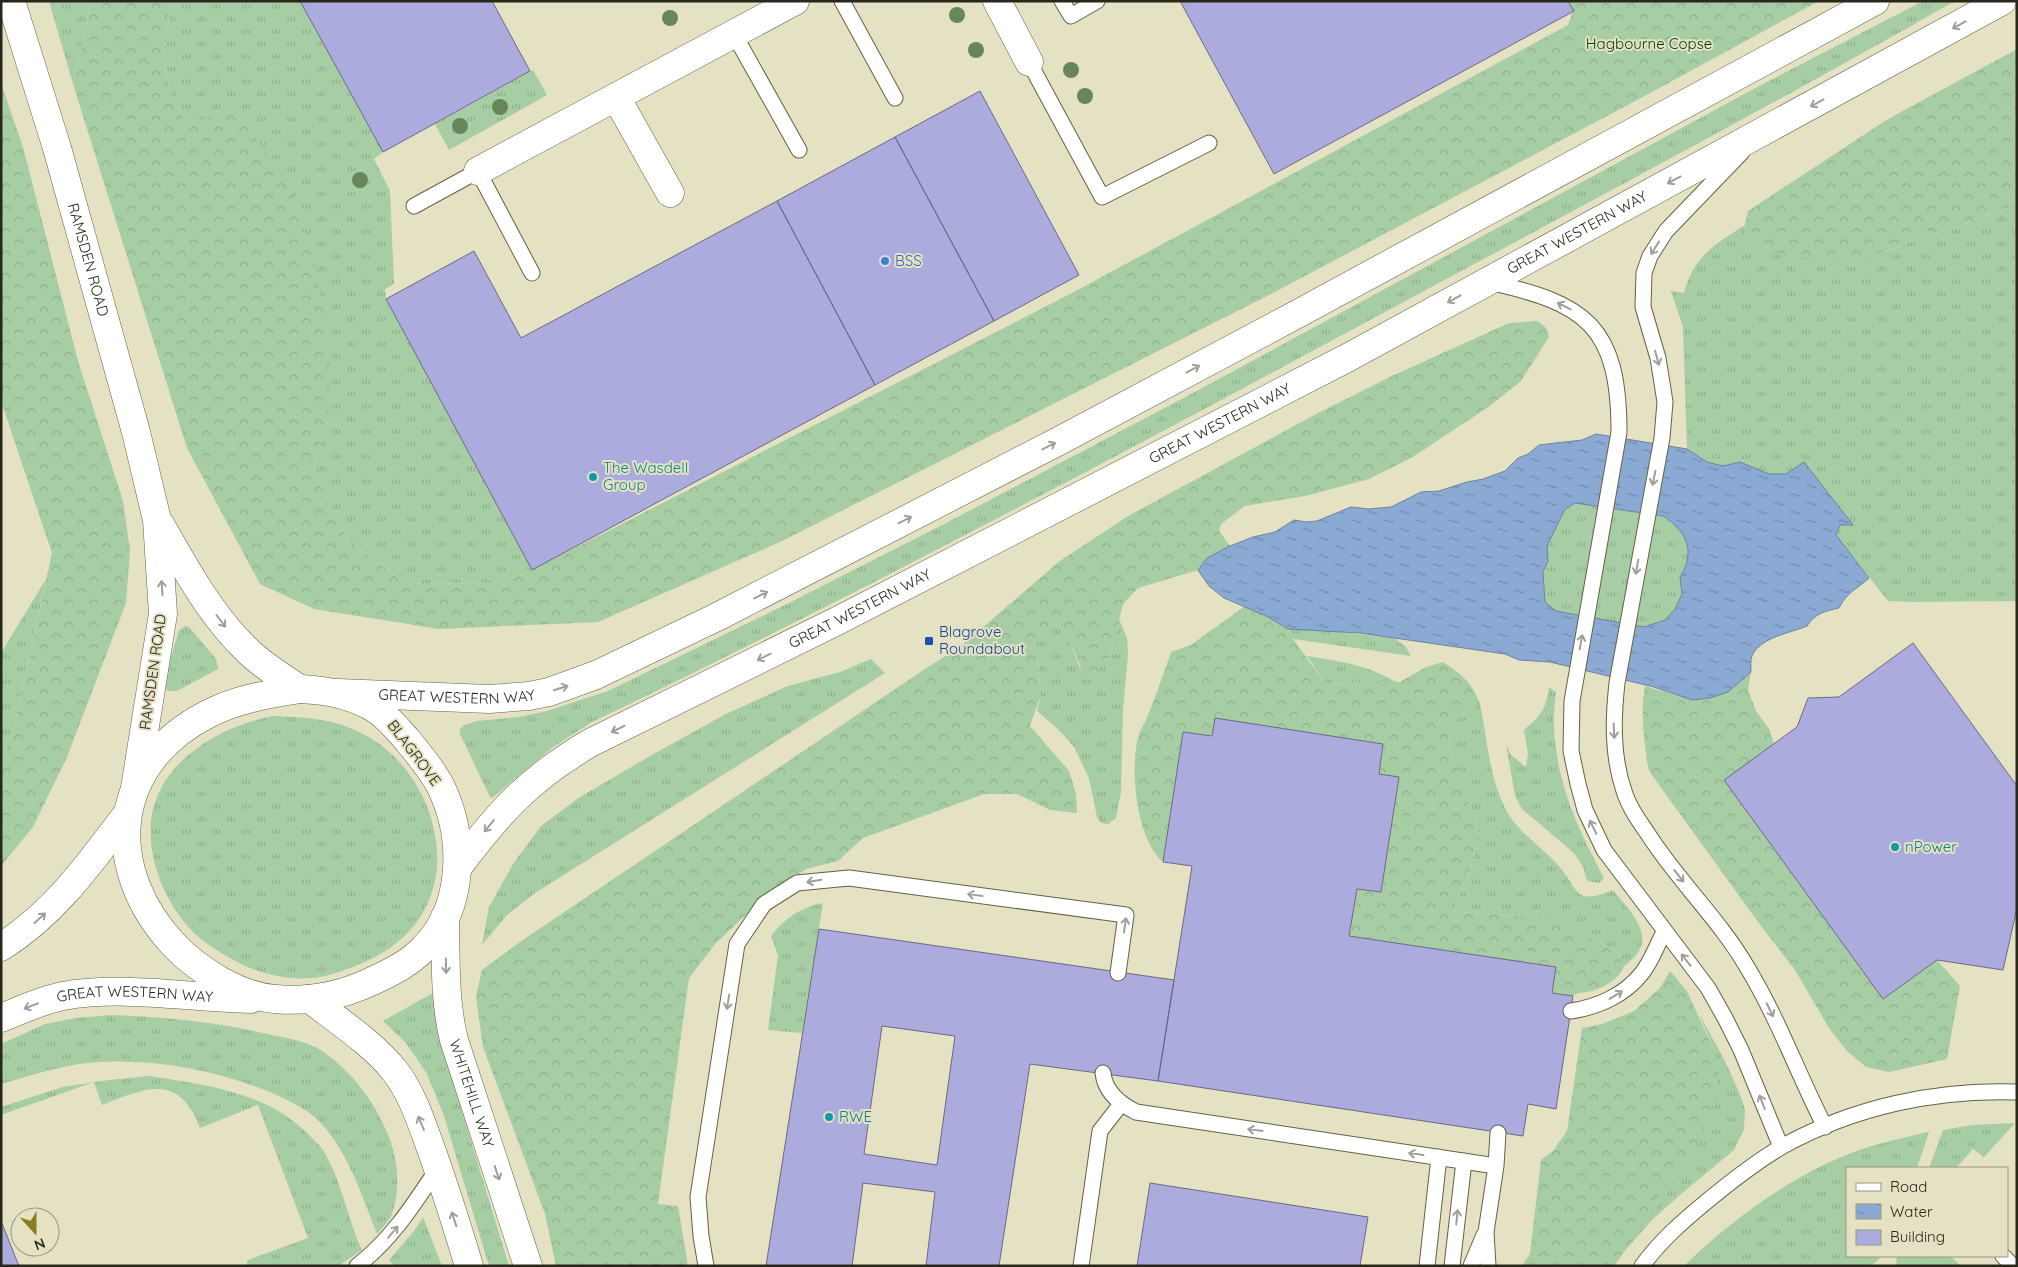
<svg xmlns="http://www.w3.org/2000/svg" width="2018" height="1267" font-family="Quicksand,sans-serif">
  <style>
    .grass { fill: url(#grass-tufts) }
    .forest { fill: url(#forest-crowns) }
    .water { fill: url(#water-ripples); stroke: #6d839d; fill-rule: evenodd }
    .building { fill: #ababdd; stroke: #6a6a84; fill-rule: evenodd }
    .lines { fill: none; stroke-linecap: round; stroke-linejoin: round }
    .lane-casing { stroke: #656147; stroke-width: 17 }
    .street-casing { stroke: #656147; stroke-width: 29 }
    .secondary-casing { stroke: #656147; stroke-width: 29 }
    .primary-casing { stroke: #656147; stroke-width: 29 }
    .lane { stroke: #fff; stroke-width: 15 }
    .street { stroke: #fff; stroke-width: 28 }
    .secondary { stroke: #fff; stroke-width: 28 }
    .primary { stroke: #fff; stroke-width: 28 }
    .tree { fill: #67865a }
    .oneway { stroke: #9f9e99 }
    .shop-dot { fill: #3f7fe0; stroke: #e5e1c3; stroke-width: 2 }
    .culture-dot { fill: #0f9aa8; stroke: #e5e1c3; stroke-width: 2 }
    .transit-dot { fill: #1a4fb4; stroke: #e5e1c3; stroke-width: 2 }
    .labels { text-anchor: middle; stroke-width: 4; stroke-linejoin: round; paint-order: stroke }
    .park-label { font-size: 15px; fill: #003c05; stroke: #e5e1c3 }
    .street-label { font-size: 15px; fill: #29271c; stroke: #e5e1c3 }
    .shop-label { font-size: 15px; fill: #366cbe; stroke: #e5e1c3; text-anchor: start }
    .culture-label { font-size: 15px; fill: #0d838f; stroke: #e5e1c3; text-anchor: start }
    .transit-label { font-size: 15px; fill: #164399; stroke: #e5e1c3; text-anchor: start }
  </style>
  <defs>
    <pattern id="grass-tufts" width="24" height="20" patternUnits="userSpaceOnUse" patternTransform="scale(1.25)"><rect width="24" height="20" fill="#a7cda5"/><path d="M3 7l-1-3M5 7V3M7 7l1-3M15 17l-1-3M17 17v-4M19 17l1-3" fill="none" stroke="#90b08d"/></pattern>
    <pattern id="forest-crowns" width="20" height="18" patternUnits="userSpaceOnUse" patternTransform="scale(1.25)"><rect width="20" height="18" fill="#a7cda5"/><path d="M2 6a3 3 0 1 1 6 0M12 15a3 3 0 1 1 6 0" fill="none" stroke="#90b08d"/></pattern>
    <pattern id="water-ripples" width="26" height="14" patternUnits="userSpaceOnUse" patternTransform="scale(1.25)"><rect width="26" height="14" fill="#8aaad4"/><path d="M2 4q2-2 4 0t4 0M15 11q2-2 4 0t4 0" fill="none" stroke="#718aab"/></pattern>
  </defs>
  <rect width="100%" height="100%" fill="#e5e1c3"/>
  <!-- grass -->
  <path class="grass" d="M49,1H91L73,84Z
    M171,1H300L383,152L374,159L390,191L394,284L385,289L386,299L532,570L501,583L406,584L348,540L313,470L328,422L170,92L164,56Z
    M1923,1H1955C1780,101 1602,195 1424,291C1149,439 874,587 592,722L553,747L492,798L490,797L460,734V729L464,725L477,721L518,717L547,711L608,691L787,604L950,521L1193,393L1761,85Z
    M533,70L547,95L449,150L435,124Z
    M2017,205V601L1913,602L1888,601L1836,535L1840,525L1852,524L1786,474H1768L1740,462L1722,466L1707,462L1687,449L1683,327L1671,291L1684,293C1693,257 1715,244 1745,225L1748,242L1863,259Z
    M1575,503L1663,516C1687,531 1696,552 1680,577L1682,594L1675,609L1665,620L1644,627L1556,611L1545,602L1543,572L1548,561L1547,546L1565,509Z
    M46,579L14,727L1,761V653Z
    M1119,619L1127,638L1128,655L1123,709L1121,792L1116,818L1108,824L1101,823L1097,817L1089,778L1074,747L1059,730L1037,711L1041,695L1037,661L1031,647L1040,633L1057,627L1068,637L1080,668L1110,657Z
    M185,626L189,627L216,659L218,669L177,691H169L164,687L166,674L179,630Z
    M1288,629H1314L1394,638L1406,647L1411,656L1293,639Z
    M1307,656C1341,662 1366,664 1396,682L1366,680L1338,685L1325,683Z
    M871,659L885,673L535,893L507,915L482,945L489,907L513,864L541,826L580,797L657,752L726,714L788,686L840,672Z
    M1549,687L1556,692C1555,704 1553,716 1554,727C1557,785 1577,827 1604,878L1599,883L1587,881L1583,867L1574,853L1522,809L1515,796L1506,744L1511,755L1526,767L1528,754L1524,730C1541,715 1546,710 1549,687Z
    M1480,704C1488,741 1489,785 1511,818C1522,834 1543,849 1557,864C1580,888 1571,907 1613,890C1625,906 1653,931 1638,952C1635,958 1628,962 1624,967L1619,954L1557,917L1494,915L1453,911L1468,875L1480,834L1449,745L1451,723Z
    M273,716C306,717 337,719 365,735C397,752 421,784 431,818C453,892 415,948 344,970C336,973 328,976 319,977C290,982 257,974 232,959C218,951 204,943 193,932C161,900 139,841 157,797C175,752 228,724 273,716Z
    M823,903L802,1033L768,1030L778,955L771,936C785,918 801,907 823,903Z
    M431,994L434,997L451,1075L509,1266H489L444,1116L427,1074L406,1043L383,1021Z
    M1699,1014L1724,1059L1739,1092L1745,1109L1744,1129L1734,1150L1681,1194L1653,1219L1658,1200L1669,1181L1690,1165L1716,1055Z
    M110,1015C166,1017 217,1022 272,1035C288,1038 309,1042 322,1051C353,1072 376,1104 389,1137C398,1160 401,1192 391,1216C388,1222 382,1228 377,1234C362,1196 349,1154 321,1123C308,1109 289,1101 272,1093C218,1071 160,1059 101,1062C68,1063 33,1075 1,1084V1044L45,1024L76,1018Z
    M149,1076C207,1085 268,1092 310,1136C314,1141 320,1145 323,1150C342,1181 347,1218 362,1250L338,1266H246L248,1260L308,1238L258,1105L200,1128C179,1072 145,1088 102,1105L94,1082L1,1115V1107L63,1087L109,1080Z
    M2015,1123L1984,1157L1973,1149L1956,1168H1929L1943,1130L1972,1125Z
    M1929,1132L1917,1168H1847V1256H1882L1875,1263L1868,1266L1685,1265C1733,1218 1798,1171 1862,1149C1884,1142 1906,1137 1929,1132Z
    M423,1217L442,1266H395L389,1260L414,1231Z
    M1897,1256H1950L1961,1266H1896Z"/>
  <!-- forest -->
  <path class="forest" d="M91,1H171L164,56L170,92L185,122L236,111L290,186L316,268L330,350L328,422L313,470L348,540L406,584L501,583L532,570L1072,293L1568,25L1573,11L1568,1H1819L1641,98L1269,295L780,542L598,622L439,629L314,609L260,584L187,448L73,84Z
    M2017,49V205L1863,259L1791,257L1748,242L1745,225L1748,211L1888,119Z
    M1,83L23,147L78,361L123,501L130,550L126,603L67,757L33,827L1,866V761L14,727L52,553L1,401Z
    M1538,321L1546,328L1549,337L1521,381L1491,405L1413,457L1369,479L1305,496L1245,506L1221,524L1219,531L1230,546L1207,558L1198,570L1138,588L1123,604L1110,657L1097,671L1084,674L1068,637L1058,628L1040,633L1031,647L1037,661L1041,695L1030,726L1069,771L1076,794L1077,813L1050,810L1017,794H984L863,838L838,861L806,869L750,911L716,943L689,978L658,1204L678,1206L688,1266H556L545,1214L483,1047L476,997L482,970L520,942L922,671L961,646L1060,561L1128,516L1320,412L1392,376L1509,323Z
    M1245,606L1266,616L1288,629L1293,639L1325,683L1338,685L1366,680L1400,682L1426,667L1443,662C1462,675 1472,682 1480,704L1451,723L1449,745L1480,834L1468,875L1453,911L1494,915L1557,917L1619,954L1624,967C1618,979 1606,987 1592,991C1584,993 1580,991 1573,996L1552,993L1555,967L1349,936L1357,889L1381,892L1399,777L1379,774L1215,718L1212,736L1183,732L1163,862C1136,839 1129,767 1139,734C1142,727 1146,720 1149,713C1157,693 1164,672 1171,652L1191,645Z
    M1751,672L1748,690L1756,711L1769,729L1774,744L1725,781L1883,999L1937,960L1960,986L1947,1059L1889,1072L1866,1067L1847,1051L1829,1028L1795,970L1758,922L1649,771C1644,744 1640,713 1645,686L1692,700L1728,692Z
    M1670,971L1687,991L1716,1055L1719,1078L1715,1103L1690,1165L1669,1181L1658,1200L1653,1219L1626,1249L1614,1266H1522L1530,1254L1541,1160L1553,1151L1567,1131L1582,1028L1602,1024L1634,1011L1660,988Z"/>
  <!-- water -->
  <path class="water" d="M1596,434L1687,449L1707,462L1723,466L1740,462L1769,474H1786L1804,462L1853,525H1840L1836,535L1869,578C1856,590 1848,591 1839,608C1826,611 1815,613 1807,626C1791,633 1760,637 1752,656C1750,660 1751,668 1751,672L1728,692L1710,698L1692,700L1654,687L1550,662L1519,660L1505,654L1360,633L1288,629L1266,616L1224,598L1209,586L1198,570L1207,558L1230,546L1253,537L1275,532L1294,520L1306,522L1317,521L1351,507L1369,509L1391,507L1421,492L1439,491L1467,482L1483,479L1505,471L1518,458L1528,454L1539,445L1582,440ZM1575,503L1663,516C1687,531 1696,552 1680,577L1682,594L1675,609L1665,620L1644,627L1556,611L1545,602L1543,572L1548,561L1547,546L1565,509Z"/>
  <!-- building -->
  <path class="building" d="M300,1H492L530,71L383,152Z
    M1180,1H1568L1574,11L1274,174Z
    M980,91L1079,275L994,321L895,137Z
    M895,137L994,321L875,385L777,201Z
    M777,201L875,385L532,570L386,299L474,251L521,338Z
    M1913,643L2017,786V908L2003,970L1937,960L1883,999L1724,780L1797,727L1808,698L1839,697Z
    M1215,718L1383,744L1379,774L1399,777L1381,892L1357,889L1349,936L1556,967L1552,993L1573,996L1556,1109L1528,1104L1523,1136L1158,1081L1192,866L1163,862L1183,732L1212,736Z
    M819,929L1174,980L1158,1081L1030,1064L999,1266H926L935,1192L863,1183L852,1266H766ZM882,1026L955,1036L937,1165L864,1154Z
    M1150,1183L1368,1217L1360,1266H1137Z
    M1,1221L19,1266H1Z"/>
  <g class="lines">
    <defs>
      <path id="lane" d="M842,1L895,98
        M1062,1L1071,16L1097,1
        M734,34L799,150
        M1029,62L1102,197L1209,143
        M1742,152L1666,231L1650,256L1644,273L1643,307L1658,358L1665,402L1662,438L1617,683C1613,719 1612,756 1624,791C1629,807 1639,821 1648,834C1678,881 1719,919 1747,967C1778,1018 1798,1074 1825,1127
        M414,206L478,171L532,273
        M1488,282C1586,303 1619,326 1619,432L1572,701L1571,751L1578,784L1585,810L1604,850L1708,988L1725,1018L1741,1050L1781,1147
        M1571,1011C1598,1007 1625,995 1642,973C1651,962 1657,945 1664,932
        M1103,1073C1105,1092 1120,1104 1136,1112L1496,1166L1486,1232L1488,1266
        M1496,1166L1498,1133
        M2003,1256L2013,1266
        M357,1266C392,1239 414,1204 438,1168
        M706,1266L701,1236L698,1197L737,944L764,904L797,883L849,878L1126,915L1118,973
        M1081,1266L1100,1131L1121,1104
        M1427,1266L1439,1157
        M1452,1266L1464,1161
        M1471,1266L1484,1235
        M1642,1266C1660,1241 1683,1221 1706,1202C1729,1183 1757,1161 1783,1146C1854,1107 1936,1089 2017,1092"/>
      <g id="street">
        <path id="s1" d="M11,1L57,148L136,432L157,520L163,614L135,788"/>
        <path d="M997,1L1029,62"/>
        <path d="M616,97L670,193"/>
        <path d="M478,171L795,1"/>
        <path d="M160,524C186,569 211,617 250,653C265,667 283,678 300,689"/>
      </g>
      <g id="secondary">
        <path id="s2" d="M445,917C446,958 444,1000 454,1040L528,1266"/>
        <path d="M310,999C338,1021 371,1042 394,1070C411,1091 421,1121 430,1146C444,1185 457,1226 469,1266"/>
      </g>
      <g id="primary">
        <path d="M300,689C328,690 354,695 377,710C390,719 399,731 409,742C420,756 433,771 441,787C465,837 465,907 424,948C409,964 388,974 368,983C339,996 307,1002 275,999C239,996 199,971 174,945C102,868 110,764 208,714C237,699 269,694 300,689Z"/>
        <path id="s3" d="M338,693L489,699L529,696L549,692L596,675L717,617L1057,442L1290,318L1875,1"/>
        <path id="s4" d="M458,867C499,812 529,779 590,743L839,620L1349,357L2002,1"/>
        <path d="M1,947C55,913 90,863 127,814"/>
        <path id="s5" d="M1,1018C21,1010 42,1000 63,996C125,985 189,998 251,999"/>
      </g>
    </defs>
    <!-- lane casing -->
    <use href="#lane" class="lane-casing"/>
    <!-- street casing -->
    <use href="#street" class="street-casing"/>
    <!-- secondary casing -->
    <use href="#secondary" class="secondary-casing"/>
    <!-- primary casing -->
    <use href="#primary" class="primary-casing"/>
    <!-- lane -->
    <use href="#lane" class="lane"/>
    <!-- street -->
    <use href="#street" class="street"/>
    <!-- secondary -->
    <use href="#secondary" class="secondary"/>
    <!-- primary -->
    <use href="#primary" class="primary"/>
  </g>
  <!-- trees -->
  <g class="tree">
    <circle cx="957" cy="15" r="8"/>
    <circle cx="670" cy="18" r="8"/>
    <circle cx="976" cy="50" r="8"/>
    <circle cx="1071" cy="70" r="8"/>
    <circle cx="1085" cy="96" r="8"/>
    <circle cx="500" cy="107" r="8"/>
    <circle cx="460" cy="126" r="8"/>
    <circle cx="360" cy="180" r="8"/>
  </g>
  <!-- one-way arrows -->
  <defs><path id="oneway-shaft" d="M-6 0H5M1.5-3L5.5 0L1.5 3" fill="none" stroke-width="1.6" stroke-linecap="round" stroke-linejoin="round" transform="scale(1.25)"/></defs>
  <g class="oneway">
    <use href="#oneway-shaft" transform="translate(1959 25) rotate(151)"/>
    <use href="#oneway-shaft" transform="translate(1817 103) rotate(151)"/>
    <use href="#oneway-shaft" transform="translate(1674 180) rotate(152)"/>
    <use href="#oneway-shaft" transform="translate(1655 248) rotate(122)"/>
    <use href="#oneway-shaft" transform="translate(1454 299) rotate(151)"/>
    <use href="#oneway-shaft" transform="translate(1564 306) rotate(-153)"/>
    <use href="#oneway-shaft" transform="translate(1657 358) rotate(75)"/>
    <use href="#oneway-shaft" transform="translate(1193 369) rotate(-28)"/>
    <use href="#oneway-shaft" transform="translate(1049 446) rotate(-27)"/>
    <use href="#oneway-shaft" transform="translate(1654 478) rotate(101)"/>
    <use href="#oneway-shaft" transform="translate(905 520) rotate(-27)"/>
    <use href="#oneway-shaft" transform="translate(1637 567) rotate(100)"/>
    <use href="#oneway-shaft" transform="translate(162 588) rotate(-94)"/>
    <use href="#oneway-shaft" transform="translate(761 595) rotate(-27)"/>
    <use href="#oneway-shaft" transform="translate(221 621) rotate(53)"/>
    <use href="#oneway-shaft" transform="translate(1581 642) rotate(-80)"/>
    <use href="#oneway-shaft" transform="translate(764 657) rotate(154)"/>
    <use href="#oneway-shaft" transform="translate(561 688) rotate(-18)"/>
    <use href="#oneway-shaft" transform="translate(618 729) rotate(154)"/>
    <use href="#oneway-shaft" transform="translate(1614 731) rotate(87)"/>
    <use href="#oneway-shaft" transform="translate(489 826) rotate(129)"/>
    <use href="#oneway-shaft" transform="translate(1593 827) rotate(-116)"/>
    <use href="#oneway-shaft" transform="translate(1679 876) rotate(52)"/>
    <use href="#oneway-shaft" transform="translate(814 881) rotate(171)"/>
    <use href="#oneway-shaft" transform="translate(975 895) rotate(-172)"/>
    <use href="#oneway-shaft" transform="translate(40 918) rotate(-42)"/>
    <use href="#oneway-shaft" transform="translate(1125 925) rotate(-82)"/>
    <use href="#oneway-shaft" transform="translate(1686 960) rotate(-128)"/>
    <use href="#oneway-shaft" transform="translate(446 966) rotate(89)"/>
    <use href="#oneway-shaft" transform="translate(1616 995) rotate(-31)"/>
    <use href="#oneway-shaft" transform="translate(728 1002) rotate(99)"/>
    <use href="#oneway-shaft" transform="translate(31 1006) rotate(159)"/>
    <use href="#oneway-shaft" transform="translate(1770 1010) rotate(64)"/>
    <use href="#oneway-shaft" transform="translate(1762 1102) rotate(-111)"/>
    <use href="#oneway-shaft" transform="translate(421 1123) rotate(-113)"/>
    <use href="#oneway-shaft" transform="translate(1255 1130) rotate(-172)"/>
    <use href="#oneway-shaft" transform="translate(1416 1154) rotate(-172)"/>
    <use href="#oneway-shaft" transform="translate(497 1173) rotate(72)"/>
    <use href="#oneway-shaft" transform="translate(1457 1217) rotate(-84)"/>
    <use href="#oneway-shaft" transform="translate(454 1219) rotate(-108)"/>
    <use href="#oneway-shaft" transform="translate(393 1232) rotate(-49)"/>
  </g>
  <!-- markers -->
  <circle class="shop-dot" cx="885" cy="261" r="5"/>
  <g class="culture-dot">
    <circle cx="593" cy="477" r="5"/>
    <circle cx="1895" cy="847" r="5"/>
    <circle cx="829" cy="1117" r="5"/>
  </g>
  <rect class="transit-dot" x="924" y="636" width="10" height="10" rx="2.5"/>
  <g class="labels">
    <!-- park labels -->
    <g class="park-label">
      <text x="1649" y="49">Hagbourne Copse</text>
    </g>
    <!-- street labels -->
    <g class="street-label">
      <text dy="5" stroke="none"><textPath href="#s4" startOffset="1294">GREAT WESTERN WAY</textPath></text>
      <text dy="5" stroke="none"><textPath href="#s1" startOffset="270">RAMSDEN ROAD</textPath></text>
      <text dy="5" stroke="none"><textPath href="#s4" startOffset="889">GREAT WESTERN WAY</textPath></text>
      <text dy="5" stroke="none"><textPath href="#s4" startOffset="484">GREAT WESTERN WAY</textPath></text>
      <text transform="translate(153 672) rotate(-82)" y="5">RAMSDEN ROAD</text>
      <text dy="5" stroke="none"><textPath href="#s3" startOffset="119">GREAT WESTERN WAY</textPath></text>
      <text transform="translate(414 753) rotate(53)" y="5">BLAGROVE</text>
      <text dy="5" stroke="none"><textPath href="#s5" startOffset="138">GREAT WESTERN WAY</textPath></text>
      <text dy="5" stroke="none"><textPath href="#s2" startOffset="180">WHITEHILL WAY</textPath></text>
    </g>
    <!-- shop labels -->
    <g class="shop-label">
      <text x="895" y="266">BSS</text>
    </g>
    <!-- culture labels -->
    <g class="culture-label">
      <text x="603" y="473">The Wasdell<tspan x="603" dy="17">Group</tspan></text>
      <text x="1905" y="852">nPower</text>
      <text x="839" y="1122">RWE</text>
    </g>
    <!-- transit labels -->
    <g class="transit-label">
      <text x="939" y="637">Blagrove<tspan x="939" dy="17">Roundabout</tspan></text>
    </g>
  </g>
  <!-- border -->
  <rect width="2018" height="1267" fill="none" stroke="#29271c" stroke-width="5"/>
  <!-- legend -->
  <rect x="1846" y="1167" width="162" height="90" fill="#e5e1c3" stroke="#9a9780"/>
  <rect x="1856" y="1183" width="25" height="8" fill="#ffffff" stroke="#9a9780"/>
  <text x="1890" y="1192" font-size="15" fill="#29271c">Road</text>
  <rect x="1856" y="1204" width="25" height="15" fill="url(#water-ripples)" stroke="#9a9780"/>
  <text x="1890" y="1217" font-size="15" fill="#29271c">Water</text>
  <rect x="1856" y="1230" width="25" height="15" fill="#ababdd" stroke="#9a9780"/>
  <text x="1890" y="1242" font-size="15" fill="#29271c">Building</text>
  <!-- north arrow -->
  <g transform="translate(35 1232) rotate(159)"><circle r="24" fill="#e5e1c3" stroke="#9a9780"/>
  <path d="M0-4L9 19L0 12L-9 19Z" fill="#8c7b20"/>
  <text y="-8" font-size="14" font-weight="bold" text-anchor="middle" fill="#29271c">N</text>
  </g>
</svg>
